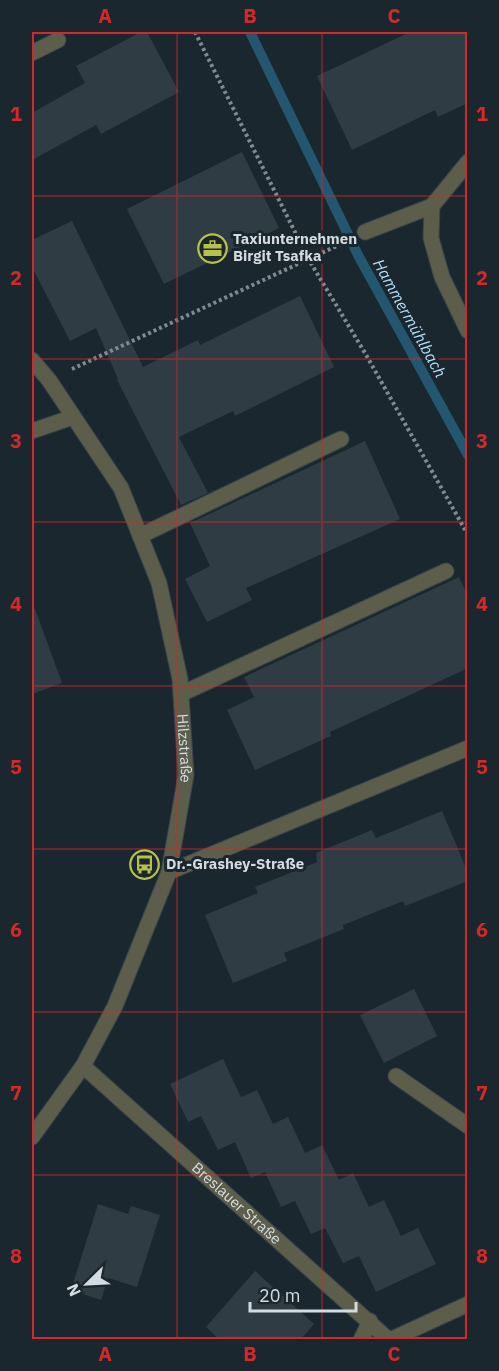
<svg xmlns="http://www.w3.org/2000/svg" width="499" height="1371" font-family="'IBM Plex Sans',sans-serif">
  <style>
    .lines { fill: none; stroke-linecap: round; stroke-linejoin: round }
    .stream { stroke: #245670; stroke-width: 10 }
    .building { fill: #2f3c44 }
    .lane-casing { stroke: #39444b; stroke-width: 17 }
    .street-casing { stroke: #39444b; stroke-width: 17 }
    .path { stroke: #808a90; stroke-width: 4; stroke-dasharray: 3 3; stroke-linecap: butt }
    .lane { stroke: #5c5e4b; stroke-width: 15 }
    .street { stroke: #5c5e4b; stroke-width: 15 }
    .grid { fill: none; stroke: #d62828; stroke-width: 1.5; stroke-opacity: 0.55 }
    .labels { text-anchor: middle; stroke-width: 6; stroke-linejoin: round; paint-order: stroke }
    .poi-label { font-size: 15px; font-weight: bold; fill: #d4dce1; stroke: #1b272e; text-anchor: start }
    .street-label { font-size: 15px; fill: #d4dce1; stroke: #1b272e }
    .water-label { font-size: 16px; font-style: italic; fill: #b2def9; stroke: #1b272e }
    .neatline { fill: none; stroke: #d62828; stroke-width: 2 }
    .grid-label { font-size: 20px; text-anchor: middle; font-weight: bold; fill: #d62828 }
  </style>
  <rect width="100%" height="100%" fill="#1b272e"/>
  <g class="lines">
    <!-- stream -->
    <path class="stream" d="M250,32L358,255L468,455"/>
  </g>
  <!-- building -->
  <path class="building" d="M141,32H147L179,92L101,134L96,125L32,160V113L85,83L76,66Z
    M410,32H468V103L438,117L435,110L352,150L317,76Z
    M242,152L279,228L164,284L127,209Z
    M72,221L143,367L198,340L200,345L300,296L334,367L235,416L233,411L179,437L208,493L181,505L117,380L118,379L96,328L70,341L32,267V240Z
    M365,441L400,519L246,588L252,600L207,622L185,579L210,566L190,523Z
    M459,577L468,596V668L330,732L331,736L255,770L227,710L254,697L244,677Z
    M35,609L62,683L32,694V610Z
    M442,811L468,873V881L405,906L403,901L343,925L344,929L284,953L287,961L233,983L205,915L258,893L255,887L317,862L316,853L372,830L376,838Z
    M414,989L437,1036L384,1063L360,1015Z
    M223,1059L241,1097L257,1090L273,1124L288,1117L305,1153L322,1145L339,1180L353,1173L369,1207L384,1200L401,1236L418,1228L436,1264L376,1292L359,1256L343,1263L325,1228L311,1234L295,1201L281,1207L265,1172L251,1178L235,1142L218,1150L201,1116L188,1122L170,1084Z
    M98,1204L128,1214L131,1206L160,1215L137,1287L108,1278L101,1300L71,1290Z
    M255,1271L314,1324L300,1340H220L206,1327Z"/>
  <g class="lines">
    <defs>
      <path id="lane" d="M32,53L58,40
        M140,536L341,439
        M181,694L446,571
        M169,872L468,748
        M396,1076L468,1126
        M361,1340L370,1321
        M390,1340L468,1304"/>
      <g id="street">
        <path d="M468,162L432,206L431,238L442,277L468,331"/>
        <path d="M365,232L432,206"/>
        <path id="s1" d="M32,360L49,380L121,488L159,583L180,679L186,775L169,872L115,1006L83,1066L32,1137"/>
        <path d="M32,431L73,417"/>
        <path id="s2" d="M83,1066L389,1340"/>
      </g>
    </defs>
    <!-- lane casing -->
    <use href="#lane" class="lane-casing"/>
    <!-- street casing -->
    <use href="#street" class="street-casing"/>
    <!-- path -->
    <path class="path" d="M195,32L309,260L365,353L468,535
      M72,369L343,243"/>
    <!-- lane -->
    <use href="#lane" class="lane"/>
    <!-- street -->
    <use href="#street" class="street"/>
  </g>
  <!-- grid -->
  <path class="grid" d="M177,32V1340M322,32V1340M32,196H468M32,359H468M32,522H468M32,686H468M32,849H468M32,1012H468M32,1175H468"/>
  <!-- icons -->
  <defs>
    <symbol id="office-ring" viewBox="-11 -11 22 22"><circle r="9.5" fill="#1b272e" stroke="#b7c148" stroke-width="1.5"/><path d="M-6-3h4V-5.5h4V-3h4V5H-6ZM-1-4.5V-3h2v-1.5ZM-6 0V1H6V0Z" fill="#b7c148"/></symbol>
    <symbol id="bus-ring" viewBox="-11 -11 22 22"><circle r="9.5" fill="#1b272e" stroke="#b7c148" stroke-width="1.5"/><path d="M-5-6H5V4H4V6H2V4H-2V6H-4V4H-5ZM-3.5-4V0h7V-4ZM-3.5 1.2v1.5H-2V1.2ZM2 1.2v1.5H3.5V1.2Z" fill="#b7c148"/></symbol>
  </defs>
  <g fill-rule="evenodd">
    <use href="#office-ring" x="196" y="232" width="33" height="33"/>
    <use href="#bus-ring" x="128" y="848" width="33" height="33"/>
  </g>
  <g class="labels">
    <!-- poi labels -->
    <g class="poi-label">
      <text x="233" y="244">Taxiunternehmen<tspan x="233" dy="17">Birgit Tsafka</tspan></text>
      <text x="166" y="869">Dr.-Grashey-Straße</text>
    </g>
    <!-- street labels -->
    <g class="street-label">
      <text dy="5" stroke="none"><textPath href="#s1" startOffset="426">Hilzstraße</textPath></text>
      <text dy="5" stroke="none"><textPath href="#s2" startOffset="206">Breslauer Straße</textPath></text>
    </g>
    <!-- water labels -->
    <g class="water-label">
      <text transform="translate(410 318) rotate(61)" y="6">Hammermühlbach</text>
    </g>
  </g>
  <!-- border -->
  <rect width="499" height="1371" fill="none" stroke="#1b272e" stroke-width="66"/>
  <!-- north arrow -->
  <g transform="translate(87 1284) rotate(246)" stroke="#1b272e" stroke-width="4.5" paint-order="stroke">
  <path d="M0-4.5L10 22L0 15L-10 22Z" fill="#d4dce1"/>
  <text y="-9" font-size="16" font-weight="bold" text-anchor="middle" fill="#d4dce1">N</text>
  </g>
  <!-- scale -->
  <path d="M250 1302v9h106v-9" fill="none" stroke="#d4dce1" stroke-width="3"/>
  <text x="259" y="1302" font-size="18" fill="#d4dce1" stroke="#1b272e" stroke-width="4.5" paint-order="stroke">20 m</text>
  <rect x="33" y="33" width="433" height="1305" class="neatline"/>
  <g class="grid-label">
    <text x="105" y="23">A</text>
    <text x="250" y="23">B</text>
    <text x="394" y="23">C</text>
    <text x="16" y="121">1</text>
    <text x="482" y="121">1</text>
    <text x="16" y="285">2</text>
    <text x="482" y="285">2</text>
    <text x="16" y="448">3</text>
    <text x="482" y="448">3</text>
    <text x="16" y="611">4</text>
    <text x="482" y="611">4</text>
    <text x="16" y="774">5</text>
    <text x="482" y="774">5</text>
    <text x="16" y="937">6</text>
    <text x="482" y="937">6</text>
    <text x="16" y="1100">7</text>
    <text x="482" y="1100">7</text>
    <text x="16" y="1263">8</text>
    <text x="482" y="1263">8</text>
    <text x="105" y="1361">A</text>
    <text x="250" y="1361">B</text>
    <text x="394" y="1361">C</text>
  </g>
</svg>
